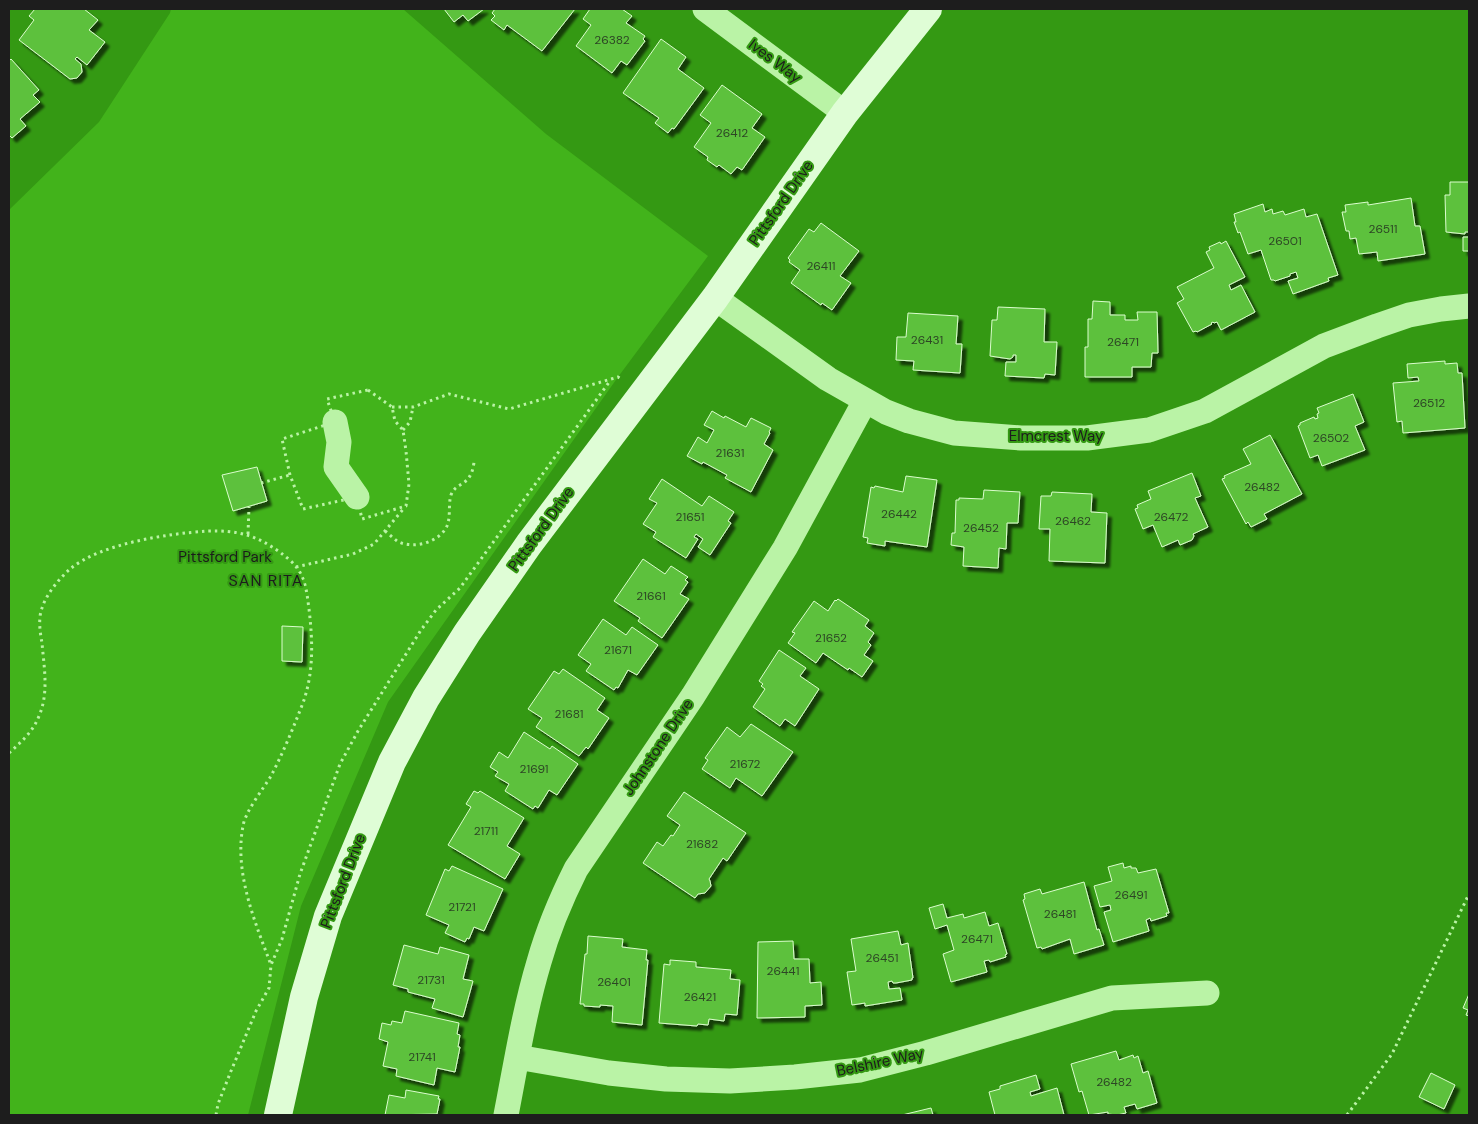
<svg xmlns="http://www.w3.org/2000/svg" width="1478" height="1124" font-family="'DM Sans',sans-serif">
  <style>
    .green { fill: #42b31b }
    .building { fill: #5dc13c; stroke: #dbfdce; filter: url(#shadow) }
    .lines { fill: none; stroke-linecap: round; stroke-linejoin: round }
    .path { stroke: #baf3a6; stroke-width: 3; stroke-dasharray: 2.5 4; stroke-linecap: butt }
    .street { stroke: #baf3a6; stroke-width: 25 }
    .secondary { stroke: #dffdd6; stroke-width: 28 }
    .labels { text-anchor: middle; stroke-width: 4; stroke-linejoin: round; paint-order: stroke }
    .number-label { font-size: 12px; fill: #2d4625 }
    .street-label { font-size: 15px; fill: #1d1d1d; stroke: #349913 }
    .park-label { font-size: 15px; fill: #1b1d1a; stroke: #349913 }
    .neighbourhood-label { font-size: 16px; letter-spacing: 1px; fill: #1d1d1d; stroke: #349913 }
  </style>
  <defs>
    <filter id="shadow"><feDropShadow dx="4.5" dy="4.5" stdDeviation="1" flood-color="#0009"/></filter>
  </defs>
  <rect width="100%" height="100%" fill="#349913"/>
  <!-- green -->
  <path class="green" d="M171,9H403L546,134L708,256L618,377L388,702L301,906L248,1115H9V210L99,122L170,13Z"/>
  <!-- building -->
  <path class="building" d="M35,9H84L98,20L89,30L105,42L87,65L77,57L75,59L81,64L82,72L77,78L70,79L19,40L34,20L29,16Z
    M444,9H484L468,21L463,15L454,22Z
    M495,9H575L542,51L507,25L504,30L491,20L495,16L492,13Z
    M590,9H622L632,16L626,23L645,36L643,39L645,41L627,65L621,61L612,73L576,46L591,25L583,19Z
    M661,39L686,57L678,69L704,88L674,129L672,128L668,133L655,123L659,118L623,93Z
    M11,59L39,90L33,95L40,102L20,119L26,126L12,138L9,135V61Z
    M722,85L762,114L752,128L765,137L742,170L737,167L731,174L719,165L717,167L707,160L708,157L694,147L711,123L700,115Z
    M1450,182H1469V232H1465V234L1446,232L1445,195H1450Z
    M1411,198L1415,226H1420L1425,254L1378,261L1377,252L1359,254L1356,238L1350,239L1349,231H1346L1342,212H1346L1345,205L1368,202V205Z
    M1263,204L1265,212L1272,209L1273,214L1283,211L1285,215L1304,209L1306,217L1317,214L1338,275L1328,278L1329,281L1293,294L1288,281L1298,278L1296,272L1290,274V276L1275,281L1274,280H1271L1261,250L1248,254L1240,232L1238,233L1234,222H1236L1234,214Z
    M821,223L859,251L840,276L851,283L832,310L822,303L821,305L791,283L800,270L789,262L790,260L788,258L809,229L814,232Z
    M1463,237H1469V251H1463Z
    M1226,241L1245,277L1229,285L1231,290L1241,285L1255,312L1221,330L1217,322L1214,323L1213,322L1211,323L1212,324L1197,332L1196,331L1193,332L1177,303L1184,299L1177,287L1214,268L1206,252L1210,250L1209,247L1220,242L1221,244Z
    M1093,301L1110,302V315H1125V320H1138L1137,312H1157L1158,353H1152L1151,367H1132V377H1085V347H1088V319H1092Z
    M998,307L1045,309L1044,342H1057L1055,375L1045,374L1044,378L1005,376L1006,362H1016V355H1013V357L1010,359L990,356L992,320H997Z
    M908,313L958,316L956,344H962L960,373L913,370L914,361L896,360L897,337H906Z
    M1445,361V364L1457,363L1458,373H1462L1465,428L1403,433L1402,421L1397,422L1393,383L1419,381L1418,377L1408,378L1407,364Z
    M1353,394L1364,422L1355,426L1365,450L1322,466L1318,455L1310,458L1298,426L1300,425V423L1314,417L1315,419L1318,418L1317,414L1319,413L1317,408Z
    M712,411L724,418L725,416L746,427L751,418L771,428L769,432L770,433L764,444L773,450L751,492L725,478L727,475L703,462L702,464L687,456L698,437L707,443L714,430L704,425Z
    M1270,435L1302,494L1264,514L1267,519L1251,527L1248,522L1246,524L1222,479L1225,478L1224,476L1251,464L1243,449Z
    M257,467L267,501L233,511L222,475Z
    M1192,473L1201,496L1195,498L1208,527L1193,534L1194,536L1192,540L1180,545L1178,540L1162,547L1153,525L1143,529L1135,509L1138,508L1137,505L1151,499L1148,491Z
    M906,476L937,480L927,547L885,541V546L867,543L868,538L863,537L871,487L874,488L875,486L903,492Z
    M662,479L702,506L709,496L734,512L728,521L731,523L710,555L698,547L703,539L696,534L694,537L698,539L686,558L653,537L656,532L643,524L657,503L649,499Z
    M984,490L1020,492L1018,523H1007L1006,549L999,548L998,568L963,566L964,547L951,545L952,533H955L956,500H959V498L983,499Z
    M1052,492L1092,494L1091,512L1107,513L1105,563L1049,561L1050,529H1039L1041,496H1051Z
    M643,559L665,574L671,566L688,577L685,580L688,582L680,594L689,599L662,638L638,621L640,618L614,601Z
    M838,599L869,620L865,626L874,633L868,642L871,645L864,655L873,661L862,677L849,668L848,670L823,653L816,663L788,643L795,633L792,632L814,601L828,611L835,600L836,601Z
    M603,619L626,635L632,627L658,645L637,675L628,670L618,688L616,687L614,690L586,671L591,664L578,655Z
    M282,626L303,627L302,662L282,661Z
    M779,650L806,668L800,676L819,689L795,726L785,719L780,726L753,707L765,689L761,686L763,684L759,681Z
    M563,669L605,698L597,710L609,718L588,749L586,747L579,756L536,727L542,718L528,709L554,671L559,674Z
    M751,724L793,752L762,796L736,778L730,788L702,769L708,760L705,758L727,727L740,737Z
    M524,732L550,749L552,746L578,764L557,795L549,790L538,808L535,806L533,809L505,791L509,784L495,776L498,772L490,767L499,752L508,758Z
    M474,791L478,793L480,791L524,818L507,846L520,854L505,879L448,845L471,807L466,804Z
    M684,792L746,833L727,861L723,858L709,879L710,881L711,886L705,893L698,894L695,898L643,863L657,842L663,846L671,835L673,836L680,825L667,816Z
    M1123,863L1124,868L1131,866V868H1136L1138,873L1156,869L1169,913H1166L1167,916L1151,921L1150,918L1146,920L1149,931L1113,942L1104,912L1111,910L1110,905L1100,907L1094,886L1112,881L1108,867Z
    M452,866L503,889L484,931L474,927L469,939L467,938L465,942L445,933L449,925L426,915L445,869L449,871Z
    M1084,882L1097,930L1099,929L1104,945L1074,954L1070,939L1042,949L1041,947L1037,948L1023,900L1025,899L1024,894L1040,889L1042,894Z
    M943,904L947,918L963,914L964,918L985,912L989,926L998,923L1007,954L1005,955L1006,957L990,962L989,960L984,961L987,972L951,982L943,954L954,950L947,925L935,929L929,908Z
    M898,931L901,945L908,943L913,978H912V980L896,983H893L892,981L888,982L889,989L900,988L902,1000L865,1006V1003L852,1005L847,972L856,971L851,939Z
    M588,936L623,939L622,947L647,950L646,960H648L642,1025L612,1022L613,1006L600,1005V1007L584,1006V1004H580L585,954H587Z
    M793,941L794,959H809L810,983L821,982L822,1005L805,1006V1017L757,1018L758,942Z
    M404,945L438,954L440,947L469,955L463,979L473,981L463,1017L432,1008L435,999L408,992V989L393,985Z
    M670,960L696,962V967L731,970L730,979L740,980L737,1015L725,1014L724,1021L709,1019L708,1025L698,1024L697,1026L659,1023L664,964L670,965Z
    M1469,994V1016L1466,1015L1468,1010L1463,1008Z
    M405,1011L459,1023L457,1034L460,1035L458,1047H460L455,1072L437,1068L434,1085L396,1076L397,1069L383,1066L388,1042L379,1039L382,1023L391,1025L392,1021L402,1023Z
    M1116,1051L1119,1060L1133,1055L1134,1058L1138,1056L1143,1073L1148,1071L1157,1103L1137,1109L1135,1104L1124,1107L1126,1113L1117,1115L1108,1114V1112L1089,1115L1082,1091L1079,1092L1071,1064Z
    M1431,1073L1455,1085L1444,1109L1419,1097Z
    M1036,1075L1040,1089L1030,1092L1031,1096L1057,1088L1064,1115H995L989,1092L1000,1089V1086Z
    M406,1090L439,1096L438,1099H440L437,1114L385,1115L389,1095L405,1098Z
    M931,1108L933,1115H902Z"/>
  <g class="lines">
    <!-- path -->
    <path class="path" d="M368,390L392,407L395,421L403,430L406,451L409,484L406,506L362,519L357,497L303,509L290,475L282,439L335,422L327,399Z
      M392,407H413L449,394L509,409L618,377L621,379
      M403,430L410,422L413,407
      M261,483L290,475
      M385,531C389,534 393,538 397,541C413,550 440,542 447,526C451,516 448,505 451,495C456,481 471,488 474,462
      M248,534L249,507
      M296,567L353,554L374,544L405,507
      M9,753C21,742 33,732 39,716C49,693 44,667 42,643C40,632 38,619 42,608C47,593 59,579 70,569C102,543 167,534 207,531C238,530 256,535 281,553C286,557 293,562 297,568C306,580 307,594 309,609C313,643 314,676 301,708C292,731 282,755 271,776C263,789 245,812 243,826C234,873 255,922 271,965
      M216,1115L218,1104L231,1071L256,1011L269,988L271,965L282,939L300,874L340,764L358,731L421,630L436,610L460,588L610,381
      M1347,1115L1392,1054L1469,894"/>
    <!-- street -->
    <path class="street" d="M705,9L845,113
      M715,298L828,379L886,412L909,421L954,433L1021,438H1087L1149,430L1205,411L1324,346L1377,326L1409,315L1441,309L1469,306
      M335,422L339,442L336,467L357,497
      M517,1057L609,1073L666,1079L730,1081L795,1077L860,1070L926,1053L1112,998L1207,993
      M506,1115C516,1064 524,1012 539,962C548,930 561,899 576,869L693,696L785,548L865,401"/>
    <!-- secondary -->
    <path class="secondary" d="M278,1115L304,997L328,916L392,762L426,698L467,633L529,544L715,298L845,113L928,9"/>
  </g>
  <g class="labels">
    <!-- number labels -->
    <g class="number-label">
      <text x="612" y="44">26382</text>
      <text x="732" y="137">26412</text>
      <text x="1383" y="233">26511</text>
      <text x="1285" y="245">26501</text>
      <text x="821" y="270">26411</text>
      <text x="927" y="344">26431</text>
      <text x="1123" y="346">26471</text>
      <text x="1429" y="407">26512</text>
      <text x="1331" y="442">26502</text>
      <text x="730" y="457">21631</text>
      <text x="1262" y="491">26482</text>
      <text x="899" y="518">26442</text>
      <text x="690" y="521">21651</text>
      <text x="1171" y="521">26472</text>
      <text x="1073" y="525">26462</text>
      <text x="981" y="532">26452</text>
      <text x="651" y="600">21661</text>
      <text x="831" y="642">21652</text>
      <text x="618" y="654">21671</text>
      <text x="569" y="718">21681</text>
      <text x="745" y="768">21672</text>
      <text x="534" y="773">21691</text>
      <text x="486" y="835">21711</text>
      <text x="702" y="848">21682</text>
      <text x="1131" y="899">26491</text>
      <text x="462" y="911">21721</text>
      <text x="1060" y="918">26481</text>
      <text x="977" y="943">26471</text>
      <text x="882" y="962">26451</text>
      <text x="783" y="975">26441</text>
      <text x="431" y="984">21731</text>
      <text x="614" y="986">26401</text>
      <text x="700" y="1001">26421</text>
      <text x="422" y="1061">21741</text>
      <text x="1114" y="1086">26482</text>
    </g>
    <!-- street labels -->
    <g class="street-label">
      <text transform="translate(775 61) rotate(37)" y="5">Ives Way</text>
      <text transform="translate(781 203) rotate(-55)" y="5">Pittsford Drive</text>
      <text x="1056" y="441">Elmcrest Way</text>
      <text transform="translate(541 529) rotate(-54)" y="5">Pittsford Drive</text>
      <text transform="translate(658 747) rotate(-56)" y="5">Johnstone Drive</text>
      <text transform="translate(343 881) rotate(-69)" y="5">Pittsford Drive</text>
      <text transform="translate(880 1062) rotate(-12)" y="5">Belshire Way</text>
    </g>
    <!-- park labels -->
    <g class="park-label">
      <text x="225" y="562">Pittsford Park</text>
    </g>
    <!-- neighbourhood labels -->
    <g class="neighbourhood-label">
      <text x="266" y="586">SAN RITA</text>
    </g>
  </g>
  <!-- border -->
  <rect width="1478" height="1124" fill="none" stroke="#1d1d1d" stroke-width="20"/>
</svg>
